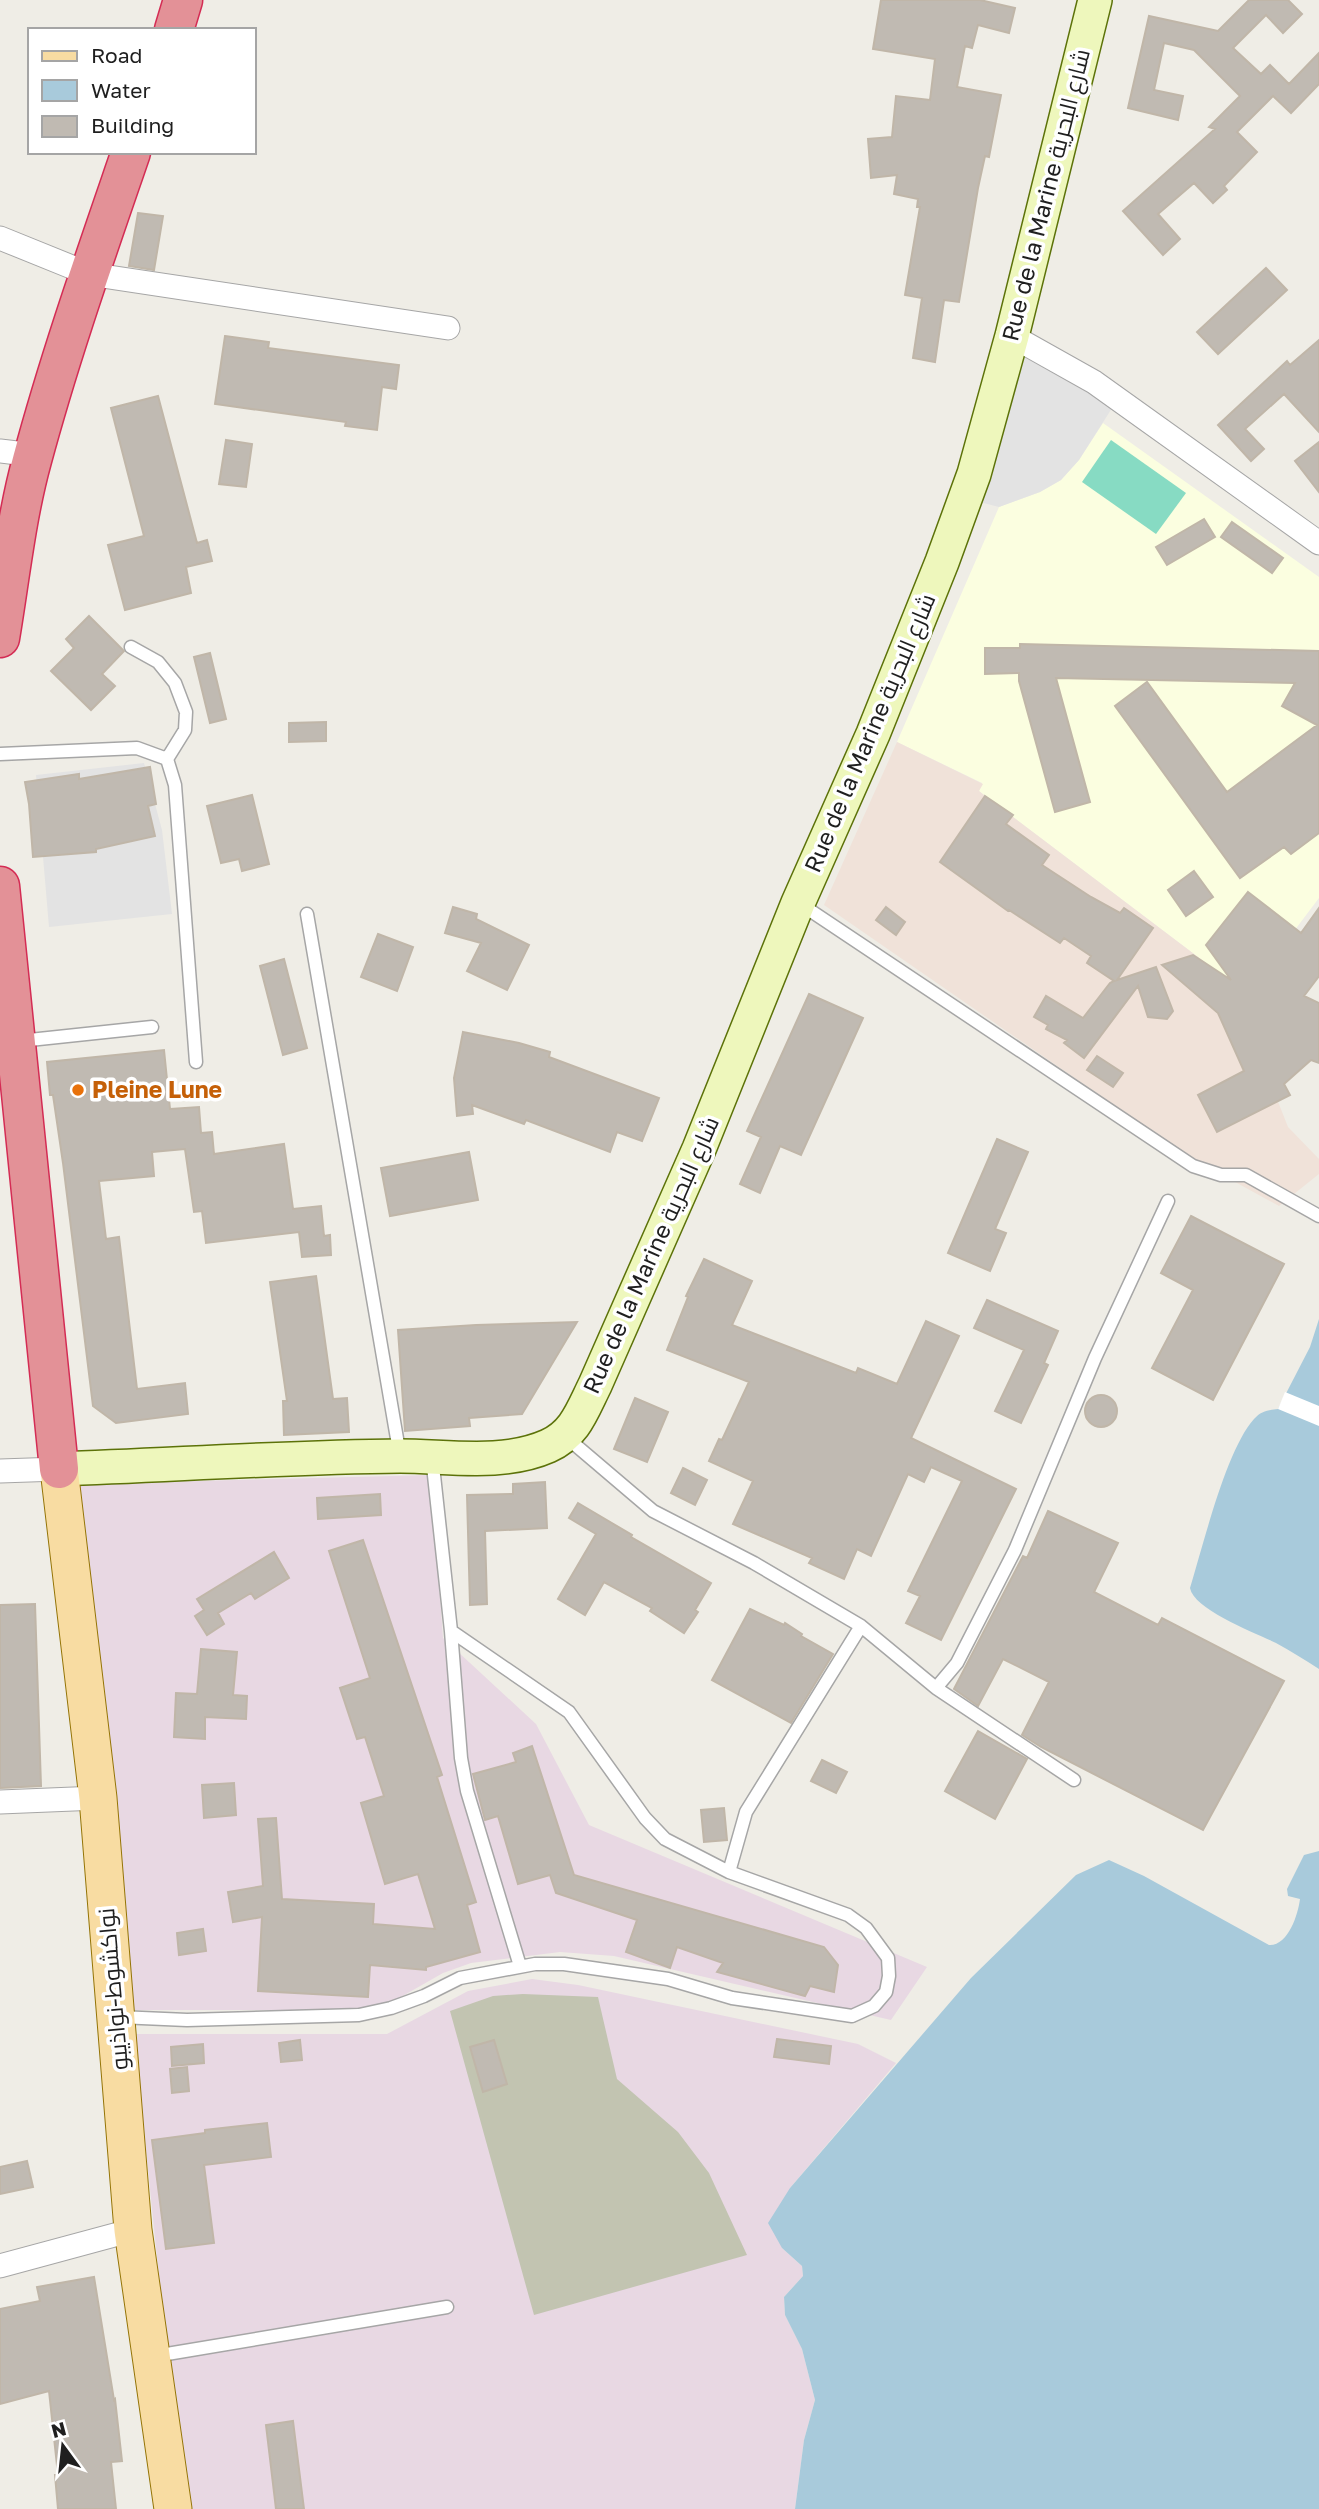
<svg xmlns="http://www.w3.org/2000/svg" width="1319" height="2509" font-family="'Golos Text',Cairo,sans-serif">
  <style>
    .industrial { fill: #e8d8e3 }
    .education { fill: #fbfee0 }
    .military { fill: #f0e2d9 }
    .construction { fill: #c2c4b1 }
    .pitch { fill: #87dbc3 }
    .parking { fill: #e3e3e3 }
    .water { fill: #a8cadb }
    .pier { fill: #fff }
    .building { fill: #c0bab2; stroke: #c0b6a8; stroke-width: 2 }
    .lines { fill: none; stroke-linecap: round; stroke-linejoin: round }
    .lane-casing { stroke: #a6a6a6; stroke-width: 15 }
    .street-casing { stroke: #a6a6a6; stroke-width: 25 }
    .secondary-casing { stroke: #5c7209; stroke-width: 36 }
    .primary-casing { stroke: #947406; stroke-width: 39 }
    .highway-casing { stroke: #d42c54; stroke-width: 41 }
    .lane { stroke: #fff; stroke-width: 12 }
    .street { stroke: #fff; stroke-width: 23 }
    .secondary { stroke: #eef7bc; stroke-width: 33 }
    .primary { stroke: #f8dca2; stroke-width: 37 }
    .highway { stroke: #e39197; stroke-width: 38 }
    .food-dot { fill: #e8710a; stroke: #fff; stroke-width: 2.5 }
    .labels { text-anchor: middle; stroke-width: 7; stroke-linejoin: round; paint-order: stroke }
    .street-label { font-size: 23px; fill: #1f1f1f; stroke: #fff }
    .food-label { font-size: 23px; font-weight: bold; fill: #c56008; stroke: #fff; text-anchor: start }
  </style>
  <rect width="100%" height="100%" fill="#efede6"/>
  <!-- industrial -->
  <path class="industrial" d="M431,1475L443,1638L536,1724L589,1825L927,1967L891,2020L614,1956L560,1952L471,1963L443,1973L378,2010H123L73,1484Z
    M532,1979L578,1985L858,2044L896,2063L790,2188L782,2248L802,2266L803,2276L784,2297L785,2315L802,2349L815,2400L804,2440L795,2509H183L134,2034H387L468,1991Z"/>
  <!-- education -->
  <path class="education" d="M1103,423L1319,577V898L1248,992L1231,982L984,795L979,791L982,783L897,742L999,507L1040,492L1061,480L1079,460Z"/>
  <!-- military -->
  <path class="military" d="M897,742L983,784L979,791L984,795L1231,982L1288,1127L1319,1159V1174L1279,1206L1186,1155L824,905Z"/>
  <!-- construction -->
  <path class="construction" d="M523,1994L598,1997L617,2079L678,2132L709,2173L747,2255L534,2315L450,2011L493,1996Z"/>
  <!-- pitch -->
  <path class="pitch" d="M1111,440L1186,493L1156,534L1082,482Z"/>
  <!-- parking -->
  <path class="parking" d="M1016,339L1114,405L1079,460L1061,480L1040,492L999,507L972,500Z
    M144,763L162,830L172,914L49,927L36,775Z"/>
  <!-- water -->
  <path class="water" d="M1319,1319V1669C1305,1660 1291,1651 1276,1643C1256,1633 1194,1610 1190,1588C1203,1546 1226,1450 1254,1419C1261,1411 1268,1410 1278,1409L1310,1347Z
    M1319,1851V2509H795L804,2440L815,2400L802,2349L785,2315L784,2297L803,2276L802,2266L782,2248L768,2223L790,2188L971,1978L1076,1875L1109,1860L1144,1876L1269,1945C1288,1946 1298,1915 1300,1899L1288,1896L1287,1889L1304,1855Z"/>
  <!-- pier -->
  <path class="pier" d="M1285,1392L1319,1406V1426L1278,1409Z"/>
  <!-- building -->
  <path class="building" d="M881,0H980L1015,8L1009,33L978,25L972,48L965,46L957,87L1001,95L989,157L985,156L978,188L959,302L944,300L935,362L913,358L922,298L905,295L920,207H917L918,199L894,194L897,175L871,178L868,139L892,137L896,96L930,100L935,59L873,49Z
    M1249,0H1288L1302,14L1283,33L1266,15L1233,48L1261,74L1270,65L1289,84L1319,53V84L1291,113L1273,96L1237,132L1257,152L1224,186L1227,190L1213,203L1194,183L1158,214L1180,239L1163,255L1123,211L1215,129L1209,127L1240,96L1194,50L1164,43L1154,90L1183,96L1178,120L1128,108L1149,16L1218,31Z
    M138,213L163,216L154,270L129,266Z
    M1266,268L1287,290L1218,354L1197,332Z
    M225,336L269,342L268,348L399,365L396,389L382,387L377,430L345,426L346,422L215,404Z
    M1319,340V432L1284,394L1245,429L1264,449L1251,461L1218,425L1287,361L1290,365Z
    M158,396L197,543L207,540L212,561L186,567L191,593L125,610L108,545L144,536L111,408Z
    M226,440L252,444L246,487L219,484Z
    M1319,442V492L1295,461Z
    M1204,519L1215,537L1167,565L1156,547Z
    M1232,522L1283,558L1272,573L1221,537Z
    M89,616L124,651L102,674L115,686L91,710L51,671L74,648L66,639Z
    M1020,644L1319,651V833L1291,854L1284,847L1240,878L1115,706L1147,682L1227,792L1317,725L1282,706L1295,683L1056,678L1090,802L1055,812L1019,681V673L985,674V648H1020Z
    M210,653L226,719L210,723L194,657Z
    M326,722V741L289,742V723Z
    M150,767L156,804L148,806L155,836L96,849V852L33,857L29,804L25,782L79,774V779Z
    M252,795L269,864L242,871L239,859L221,863L207,806Z
    M985,796L1013,815L1006,824L1049,855L1042,865L1091,897L1120,913L1124,908L1153,928L1117,980L1156,967L1173,1011L1167,1019L1148,1017L1138,986L1084,1058L1064,1043L1067,1040L1046,1029L1048,1025L1034,1017L1046,996L1083,1018L1110,983L1114,981L1087,963L1091,956L1064,938L1060,943L1009,910L1008,911L940,862Z
    M1194,871L1213,897L1186,916L1168,890Z
    M1248,892L1301,933L1319,908V976L1304,996L1319,1003V1063L1311,1060L1284,1084L1290,1095L1217,1132L1198,1095L1244,1071L1218,1013L1162,965L1193,955L1231,980L1206,945Z
    M453,907L477,914L476,919L529,945L507,990L467,971L481,943L445,933Z
    M886,907L905,922L896,935L876,920Z
    M378,934L413,947L397,991L361,977Z
    M284,959L307,1048L283,1055L260,966Z
    M809,994L863,1018L801,1155L780,1146L760,1193L740,1184L761,1137L747,1131Z
    M463,1032L519,1043L550,1052L549,1057L659,1098L642,1141L617,1132L610,1152L526,1120L524,1124L472,1105L473,1114L457,1116L454,1078Z
    M164,1050L170,1109L199,1107L201,1133L212,1132L214,1154L284,1144L293,1209L321,1206L324,1236L330,1235L331,1255L302,1257L299,1232L206,1243L202,1211L194,1212L185,1149L152,1152L154,1176L99,1181L106,1239L119,1237L137,1389L185,1383L188,1414L116,1423L93,1406L63,1163L53,1095H50L47,1062Z
    M1097,1056L1123,1073L1113,1087L1087,1070Z
    M997,1139L1028,1152L995,1229L1006,1233L990,1271L948,1253Z
    M469,1152L478,1200L390,1216L381,1168Z
    M1191,1216L1284,1264L1213,1400L1152,1368L1193,1290L1161,1273Z
    M704,1259L752,1281L732,1325L856,1373L858,1368L897,1384L926,1321L959,1336L911,1438L1016,1489L941,1640L906,1623L920,1596L908,1591L962,1481L931,1467L924,1482L908,1474L871,1556L857,1549L844,1579L809,1563L812,1558L733,1524L753,1481L709,1461L719,1439L722,1440L749,1382L667,1350L688,1297L686,1296Z
    M316,1276L333,1399L347,1398L349,1432L284,1435L283,1401H287L270,1282Z
    M987,1300L1058,1331L1044,1363L1048,1365L1021,1423L995,1411L1024,1350L974,1328Z
    M577,1322L522,1414L469,1418L470,1426L405,1431L398,1330L476,1325Z
    M1085 1411a16 16 0 1 1 32 0a16 16 0 1 1-32 0Z
    M635,1398L668,1412L647,1462L614,1449Z
    M683,1468L707,1480L695,1505L671,1493Z
    M545,1482L547,1528L485,1531L487,1604L470,1605L467,1495L513,1494V1484Z
    M380,1494L381,1515L318,1519L317,1498Z
    M578,1503L632,1535L631,1537L711,1583L695,1610L698,1612L684,1633L650,1611L652,1608L604,1582L585,1615L558,1599L596,1534L569,1518Z
    M1048,1511L1118,1543L1094,1592L1158,1625L1162,1618L1284,1681L1203,1830L1041,1747L1022,1735L1049,1682L1003,1659L978,1706L954,1689L1023,1556L1027,1558Z
    M363,1540L442,1775L437,1777L476,1902L467,1905L480,1952L426,1967V1970L370,1965L368,1997L258,1991L262,1917L233,1922L228,1892L263,1886L258,1819L276,1818L282,1899L374,1904L373,1924L435,1929L418,1874L385,1884L361,1803L384,1796L365,1737L357,1739L340,1688L370,1678L329,1551Z
    M274,1552L289,1578L255,1599L251,1593L218,1613L224,1624L207,1635L195,1616L204,1610L197,1599Z
    M35,1604L41,1786L0,1788V1605Z
    M750,1609L784,1625L785,1623L802,1634L801,1636L833,1654L791,1723L712,1680Z
    M201,1649L237,1652L233,1695L247,1696L246,1719L205,1717V1739L174,1737L176,1693L197,1694Z
    M978,1731L1027,1759L995,1819L945,1791Z
    M532,1746L574,1875L824,1947L838,1965L834,1992L810,1986L805,1996L717,1972L723,1963L677,1947L670,1968L626,1952L637,1920L556,1893L550,1875L518,1884L498,1816L485,1820L473,1774L516,1762L513,1753Z
    M822,1760L847,1772L836,1793L811,1781Z
    M234,1783L236,1815L204,1818L202,1785Z
    M724,1808L727,1840L704,1842L701,1810Z
    M203,1929L206,1951L179,1955L177,1933Z
    M777,2039L831,2046L829,2064L774,2057Z
    M300,2040L302,2060L281,2062L279,2043Z
    M494,2040L507,2084L483,2092L470,2047Z
    M203,2044L204,2063L172,2066L171,2047Z
    M187,2067L189,2091L172,2093L170,2069Z
    M267,2123L271,2157L204,2165L214,2243L166,2249L152,2140L205,2133V2130Z
    M27,2161L33,2187L0,2194V2167Z
    M94,2277L114,2400L115,2399L122,2461L111,2462L116,2509H58L55,2475H58L49,2391L0,2404V2309L40,2301L37,2287Z
    M293,2421L304,2509H276L266,2425Z"/>
  <g class="lines">
    <defs>
      <path id="lane" d="M131,647L158,662L175,683L186,712L185,730L167,759
        M0,754L137,748L167,759L175,785L196,1062
        M799,903L1193,1166L1221,1175H1246L1319,1216
        M307,914L400,1456
        M20,1041L152,1027
        M566,1437L653,1511L754,1563L861,1626L936,1688L957,1663L1015,1550L1095,1358L1168,1201
        M432,1457L451,1631L461,1758L467,1791L520,1966
        M936,1688L1074,1780
        M729,1872L746,1812L861,1626
        M119,2017L187,2020L359,2015L391,2008L424,1996L460,1978L535,1964H564L668,1979L732,1998L852,2016L874,2006L886,1992L889,1976L888,1958L866,1928L848,1915L729,1872L665,1839L645,1818L569,1712L451,1631
        M155,2356L447,2307"/>
      <path id="street" d="M0,238L89,274L448,328
        M1012,336L1094,382L1319,543
        M0,451L34,455
        M0,1471L59,1469
        M0,1802L98,1798
        M0,2266L133,2230"/>
      <path id="secondary" d="M59,1469C173,1465 287,1457 400,1456C448,1456 503,1466 548,1446C575,1434 582,1411 595,1385L699,1149L798,903L873,734L942,562L974,474L1012,336L1095,0"/>
      <path id="primary" d="M59,1469L98,1798L133,2230L173,2509"/>
      <path id="highway" d="M174,30L183,0
        M0,638C10,579 16,518 32,460C60,356 96,254 131,152
        M0,886L59,1469"/>
    </defs>
    <!-- lane casing -->
    <use href="#lane" class="lane-casing"/>
    <!-- street casing -->
    <use href="#street" class="street-casing"/>
    <!-- secondary casing -->
    <use href="#secondary" class="secondary-casing"/>
    <!-- primary casing -->
    <use href="#primary" class="primary-casing"/>
    <!-- highway casing -->
    <use href="#highway" class="highway-casing"/>
    <!-- lane -->
    <use href="#lane" class="lane"/>
    <!-- street -->
    <use href="#street" class="street"/>
    <!-- secondary -->
    <use href="#secondary" class="secondary"/>
    <!-- primary -->
    <use href="#primary" class="primary"/>
    <!-- highway -->
    <use href="#highway" class="highway"/>
  </g>
  <!-- markers -->
  <circle class="food-dot" cx="78" cy="1090" r="7"/>
  <g class="labels">
    <!-- street labels -->
    <g class="street-label">
      <text transform="translate(1046 195) rotate(-76)" y="8">Rue de la Marine شارع البحرية</text>
      <text transform="translate(870 733) rotate(-67)" y="8">Rue de la Marine شارع البحرية</text>
      <text transform="translate(651 1255) rotate(-66)" y="8">Rue de la Marine شارع البحرية</text>
      <text transform="translate(113 1989) rotate(-95)" y="8">نواكشوط-نواذيبو</text>
    </g>
    <!-- food labels -->
    <g class="food-label">
      <text x="92" y="1098">Pleine Lune</text>
    </g>
  </g>
  <!-- legend -->
  <rect x="28" y="28" width="228" height="126" fill="#ffffff" stroke="#a5a5a5" stroke-width="2"/>
  <rect x="42" y="51" width="35" height="10" fill="#f8dca2" stroke="#a5a5a5" stroke-width="2"/>
  <text x="91" y="63" font-size="21" fill="#1f1f1f">Road</text>
  <rect x="42" y="80" width="35" height="21" fill="#a8cadb" stroke="#a5a5a5" stroke-width="2"/>
  <text x="91" y="98" font-size="21" fill="#1f1f1f">Water</text>
  <rect x="42" y="116" width="35" height="21" fill="#c0bab2" stroke="#a5a5a5" stroke-width="2"/>
  <text x="91" y="133" font-size="21" fill="#1f1f1f">Building</text>
  <!-- north arrow -->
  <g transform="translate(63 2446) rotate(345)" stroke="#ffffff" stroke-width="5" paint-order="stroke">
  <path d="M0-5L12 26L0 18L-12 26Z" fill="#1f1f1f"/>
  <text y="-10" font-size="19" font-weight="bold" text-anchor="middle" fill="#1f1f1f">N</text>
  </g>
</svg>
